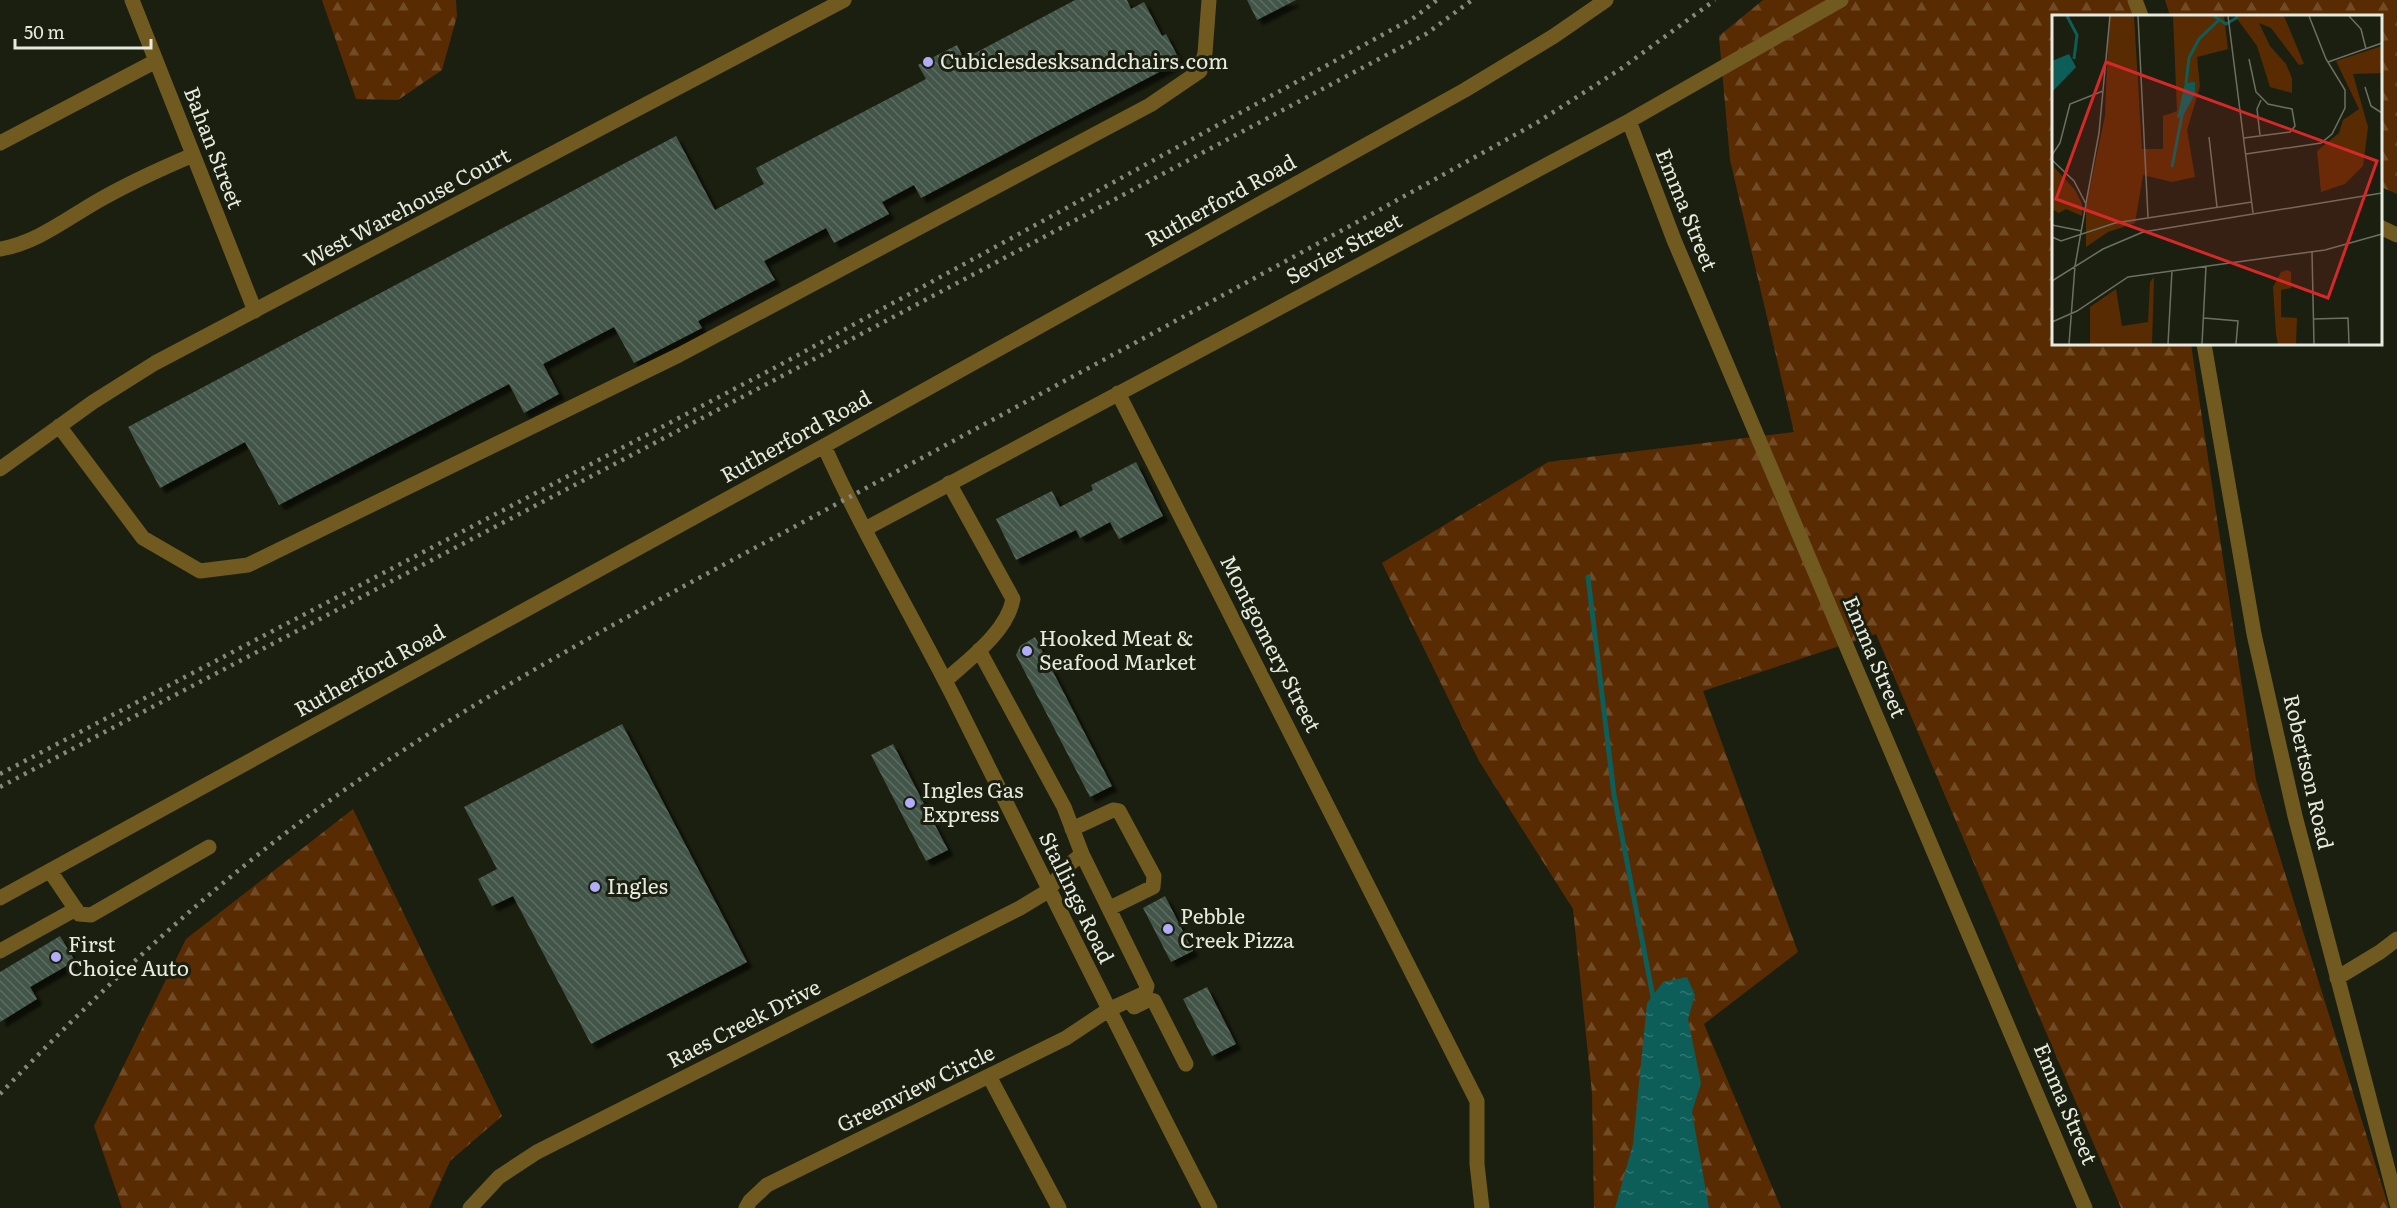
<svg xmlns="http://www.w3.org/2000/svg" width="2397" height="1208" font-family="Literata,serif">
  <style>
    .forest { fill: url(#forest-firs) }
    .water { fill: url(#water-ripples) }
    .lines { fill: none; stroke-linecap: round; stroke-linejoin: round }
    .stream { stroke: #0d5d58; stroke-width: 5 }
    .building { fill: url(#building-back-hatch); filter: url(#shadow) }
    .minor { stroke: #705a20; stroke-width: 15 }
    .rail { stroke: #85897c; stroke-width: 4.5; stroke-dasharray: 3 6; stroke-linecap: butt }
    .poi-dot { fill: #b2adf9; stroke: #1b1f10; stroke-width: 2 }
    .labels { text-anchor: middle; stroke-width: 6; stroke-linejoin: round; paint-order: stroke }
    .poi-label { font-size: 21px; fill: #e6eadf; stroke: #1b1f10; text-anchor: start }
    .street-label { font-size: 21px; fill: #e6eadf; stroke: #1b1f10 }
    .inset-river { fill: none; stroke: #0d5d58; stroke-width: 3 }
    .inset-road { fill: none; stroke: #6c7063; stroke-width: 1.5 }
    .view { fill: #d62828; fill-opacity: 0.15; stroke: #d62828; stroke-width: 3 }
    .inset-edge { fill: none; stroke: #e6eadf; stroke-width: 3 }
  </style>
  <defs>
    <pattern id="forest-firs" width="22" height="20" patternUnits="userSpaceOnUse" patternTransform="scale(1.5)"><rect width="22" height="20" fill="#592b02"/><path d="M5 1l3.5 6h-7zM16 11l3.5 6h-7z" fill="#714a26"/></pattern>
    <pattern id="water-ripples" width="26" height="14" patternUnits="userSpaceOnUse" patternTransform="scale(1.5)"><rect width="26" height="14" fill="#0d5d58"/><path d="M2 4q2-2 4 0t4 0M15 11q2-2 4 0t4 0" fill="none" stroke="#307470"/></pattern>
    <pattern id="building-back-hatch" width="6" height="6" patternUnits="userSpaceOnUse" patternTransform="scale(1.5)"><rect width="6" height="6" fill="#435448"/><path d="M-1 5l2 2M0 0l6 6M5-1l2 2" fill="none" stroke="#5e6d62"/></pattern>
    <filter id="shadow"><feDropShadow dx="5.5" dy="5.5" stdDeviation="1.5" flood-color="#0009"/></filter>
  </defs>
  <rect width="100%" height="100%" fill="#1b1f10"/>
  <!-- forest -->
  <path class="forest" d="M322,0H456L457,16L442,70L398,100L356,99Z
    M1763,0H2135L2141,16H2054V344H2191L2256,780L2389,1208H2121L1876,634L1703,691L1798,952L1704,1024L1781,1208H1594L1592,1093L1573,909L1479,761L1382,563L1548,462L1794,432L1730,160L1719,36Z
    M2165,0H2397V194L2381,187L2380,16H2170Z
    M353,809L502,1116L450,1161L429,1208H122L94,1126L186,939Z"/>
  <!-- water -->
  <path class="water" d="M1687,977L1695,995L1688,1019L1701,1083L1692,1112L1709,1208H1615L1633,1144L1647,1003L1663,982Z"/>
  <g class="lines">
    <!-- stream -->
    <path class="stream" d="M1588,577L1614,795L1654,1002"/>
  </g>
  <!-- building -->
  <path class="building" d="M1075,0H1127L1131,9L1144,2L1162,36L1166,34L1180,61L921,198L914,185L882,202L889,214L834,243L826,228L764,261L775,280L698,321L702,328L634,363L614,327L543,364L559,394L524,413L509,384L279,505L245,442L160,488L128,427L676,136L715,210L764,184L756,168L926,79L918,65L957,45L964,59Z
    M1247,0H1296L1257,20Z
    M1136,462L1163,516L1119,539L1110,522L1080,538L1076,530L1016,560L996,519L1052,491L1060,507L1093,490L1091,485Z
    M1035,637L1112,786L1090,797L1016,655L1020,646Z
    M622,724L747,962L591,1044L513,896L492,906L478,879L497,869L464,807Z
    M893,744L948,850L926,861L871,755Z
    M1165,896L1193,951L1171,962L1143,908Z
    M60,936L75,961L30,987L37,999L0,1022V972Z
    M1207,987L1236,1044L1212,1056L1183,999Z"/>
  <g class="lines">
    <!-- minor -->
    <path class="minor" d="M132,0L255,311
      M2135,0L2141,16
      M1629,121L1674,240L2085,1208
      M0,143L156,61
      M2380,227L2397,235
      M0,249C36,243 65,220 96,202C127,184 160,169 193,155
      M2204,344L2254,634L2295,816L2397,1204
      M1118,393L1477,1101V1164L1482,1208
      M59,426L143,538L200,571L248,565L679,355L1150,105L1200,71L1205,53L1209,0
      M824,446C863,533 912,615 955,700C1040,870 1123,1040 1210,1208
      M0,469L93,402L155,363L844,0
      M865,529L1629,121L1841,0
      M945,681C969,659 1007,632 1013,599L949,483
      M1072,829L1113,810L1119,811L1154,876L1153,887L1110,908
      M50,871L79,914L91,915L209,847
      M0,898L824,446L1465,90L1554,36L1606,0
      M0,951L76,909
      M2337,978L2380,952L2397,939
      M1134,1007L1148,1000L1154,1001L1186,1064
      M989,1076L1059,1208
      M470,1208L499,1177L537,1152L1020,908L1048,891L1066,867L1082,854L1064,807L979,650
      M746,1208L750,1201L767,1185L1066,1038L1108,1010L1145,993L1147,986L1082,854"/>
    <!-- rail -->
    <path class="rail" d="M0,774L778,366L1415,17L1437,0
      M0,787L784,375L1426,34L1472,0
      M0,1094C104,986 213,883 336,796C504,677 688,585 868,487C1092,366 1316,246 1538,122L1622,68L1715,0"/>
  </g>
  <!-- markers -->
  <g class="poi-dot">
    <circle cx="928" cy="62" r="6"/>
    <circle cx="1027" cy="651" r="6"/>
    <circle cx="910" cy="803" r="6"/>
    <circle cx="595" cy="887" r="6"/>
    <circle cx="1168" cy="929" r="6"/>
    <circle cx="56" cy="957" r="6"/>
  </g>
  <g class="labels">
    <!-- poi labels -->
    <g class="poi-label">
      <text x="940" y="69">Cubiclesdesksandchairs.com</text>
      <text x="1039" y="646">Hooked Meat &amp;<tspan x="1039" dy="24">Seafood Market</tspan></text>
      <text x="922" y="798">Ingles Gas<tspan x="922" dy="24">Express</tspan></text>
      <text x="607" y="894">Ingles</text>
      <text x="1180" y="924">Pebble<tspan x="1180" dy="24">Creek Pizza</tspan></text>
      <text x="68" y="952">First<tspan x="68" dy="24">Choice Auto</tspan></text>
    </g>
    <!-- street labels -->
    <g class="street-label">
      <text transform="translate(213 148) rotate(69)" y="7">Bahan Street</text>
      <text transform="translate(1221 201) rotate(-29)" y="7">Rutherford Road</text>
      <text transform="translate(407 208) rotate(-28)" y="7">West Warehouse Court</text>
      <text transform="translate(1686 210) rotate(68)" y="7">Emma Street</text>
      <text transform="translate(1344 249) rotate(-28)" y="7">Sevier Street</text>
      <text transform="translate(796 437) rotate(-29)" y="7">Rutherford Road</text>
      <text transform="translate(1270 644) rotate(63)" y="7">Montgomery Street</text>
      <text transform="translate(1874 657) rotate(67)" y="7">Emma Street</text>
      <text transform="translate(370 671) rotate(-29)" y="7">Rutherford Road</text>
      <text transform="translate(2308 772) rotate(77)" y="7">Robertson Road</text>
      <text transform="translate(1076 898) rotate(64)" y="7">Stallings Road</text>
      <text transform="translate(744 1024) rotate(-27)" y="7">Raes Creek Drive</text>
      <text transform="translate(916 1089) rotate(-26)" y="7">Greenview Circle</text>
      <text transform="translate(2065 1104) rotate(67)" y="7">Emma Street</text>
    </g>
  </g>
  <!-- overview -->
  <g transform="translate(2052 15)">
    <rect width="330" height="330" fill="#1b1f10"/>
    <path d="M183,1H232L252,49L247,50L219,13L207,8L218,31L234,49L240,63V78L218,72L205,31Z" fill="#592b02"/>
    <path d="M57,1H82L90,134H111V101L125,96L121,1H172L176,34L145,42L148,71L135,115L143,162L120,167L91,160L83,208L56,217L34,232V191L53,101ZM330,31V58L301,59L316,112L311,151L293,169L269,177L265,136L287,118L291,105L307,94L284,46ZM1,151L23,175L30,189V201L14,194L7,198L0,194ZM235,255L239,257V273L229,275V302L245,303L244,329H226L224,319L221,272L229,257ZM102,262L100,329H38V292L64,274L70,311L96,307L98,267Z" fill="#592b02"/>
    <path d="M17,39L24,52L0,77V46ZM143,67V79L131,101L125,103L133,68Z" fill="#0d5d58"/>
    <path class="inset-river" d="M15,1L25,20L22,44M162,1L174,9L186,2M134,68L137,43L147,24L167,5M120,152L130,100"/>
    <path class="inset-road" d="M86,1L96,202M176,1L201,198M297,1L309,14L314,34M276,47L330,28M313,72L319,91L330,98M208,120L205,94L209,85M157,122L165,192M192,123L238,117L243,111L240,94L216,89L204,77L197,44M194,139L269,128L280,119L293,93V75L274,44L257,1M0,140L8,128L18,89L51,76M0,145L22,166L34,189L23,251L17,329M34,188L47,118L58,1M0,210L30,216M0,222L9,226L63,208L200,187M260,237L262,329M0,266L51,234L91,217L330,178M152,303L186,306L184,329M261,304L296,303L297,329M0,307L25,296L76,262L273,235L330,219M116,329L120,255M150,329L154,251"/>
    <path class="view" d="M54,47L325,146L276,283L4,184Z"/>
    <rect width="330" height="330" class="inset-edge"/>
  </g>
  <!-- scale -->
  <path d="M15 39v9h136v-9" fill="none" stroke="#e6eadf" stroke-width="3"/>
  <text x="24" y="39" font-size="18" fill="#e6eadf" stroke="#1b1f10" stroke-width="4.5" paint-order="stroke">50 m</text>
</svg>
